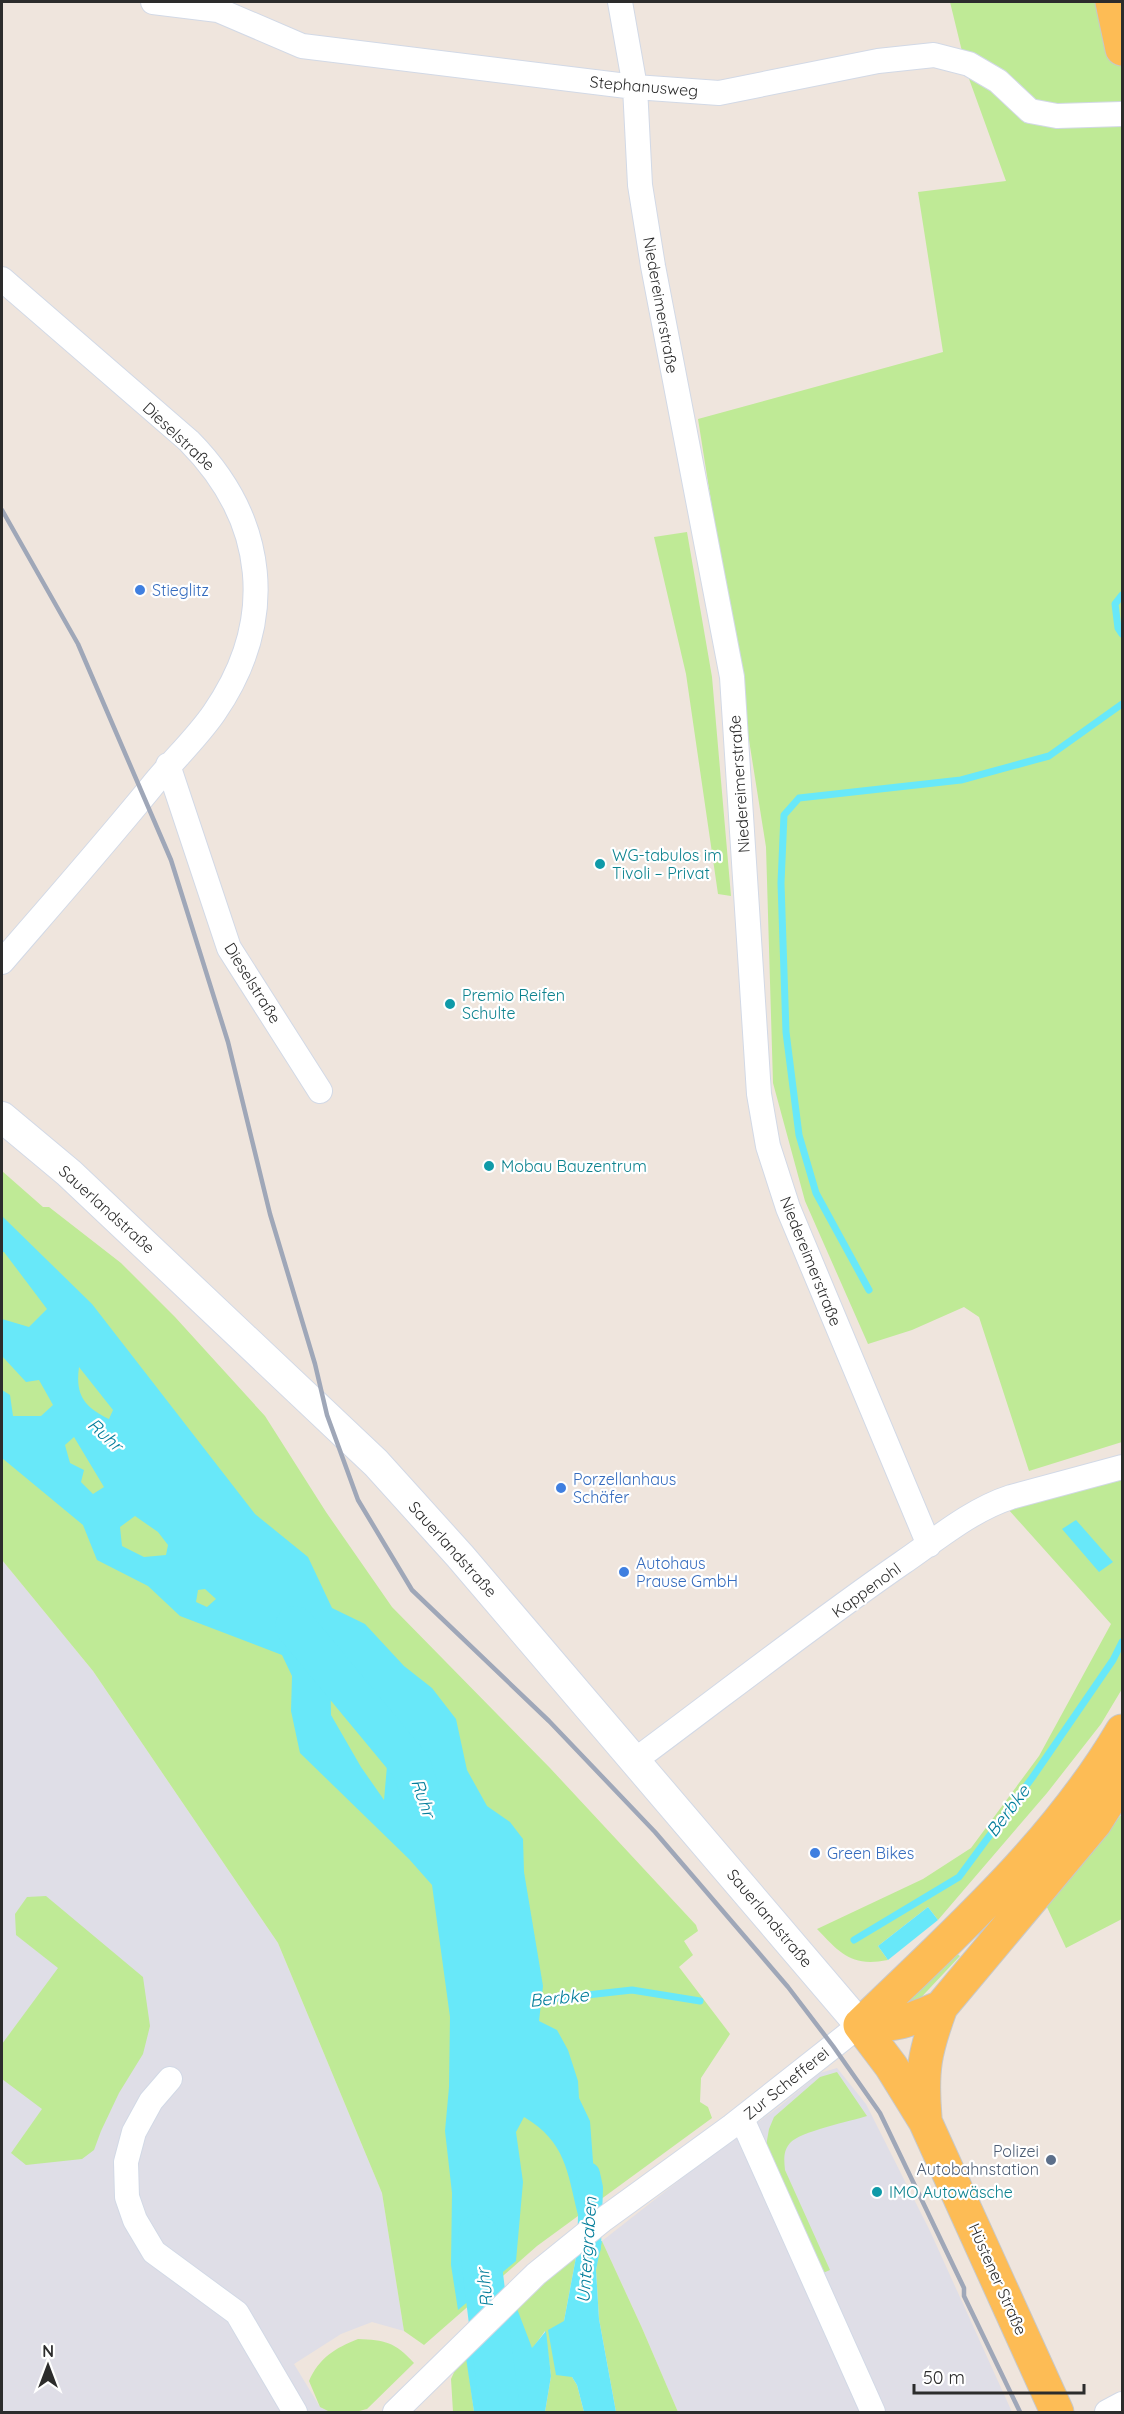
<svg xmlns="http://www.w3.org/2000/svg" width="1124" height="2414" font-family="Quicksand,sans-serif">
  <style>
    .industrial { fill: #dfdee7 }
    .green { fill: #bfea96 }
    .water { fill: #68e8f9; fill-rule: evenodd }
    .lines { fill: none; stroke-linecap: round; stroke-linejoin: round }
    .stream { stroke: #68e8f9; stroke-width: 7 }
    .canal { stroke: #68e8f9; stroke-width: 24 }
    .river { stroke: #68e8f9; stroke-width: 40 }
    .minor-casing { stroke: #d2d9e6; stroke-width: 26 }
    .tertiary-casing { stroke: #d2d9e6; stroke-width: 32 }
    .primary-casing { stroke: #c8c8c8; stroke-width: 35 }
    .minor { stroke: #fff; stroke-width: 24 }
    .tertiary { stroke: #fff; stroke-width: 30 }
    .primary { stroke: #fdbc55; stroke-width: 33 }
    .rail { stroke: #9fa7b8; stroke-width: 4.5 }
    .shop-dot { fill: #3f7fe0; stroke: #fff; stroke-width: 2 }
    .culture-dot { fill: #0f9aa8; stroke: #fff; stroke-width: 2 }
    .service-dot { fill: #5c6f8a; stroke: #fff; stroke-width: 2 }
    .labels { text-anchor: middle; stroke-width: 4.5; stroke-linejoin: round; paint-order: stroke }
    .street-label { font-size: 16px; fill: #2c2c2c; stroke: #fff }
    .shop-label { font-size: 16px; fill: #366cbe; stroke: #fff; text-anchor: start }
    .culture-label { font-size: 16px; fill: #0d838f; stroke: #fff; text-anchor: start }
    .service-label { font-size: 16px; fill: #4e5e75; stroke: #fff; text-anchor: end }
    .water-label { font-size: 18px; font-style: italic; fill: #047e9b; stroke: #fff }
  </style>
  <rect width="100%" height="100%" fill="#efe5dd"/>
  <!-- industrial -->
  <path class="industrial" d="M2,1560L93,1671L278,1943L382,2193L404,2331L372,2322L341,2334L294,2364L320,2407L330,2412H2Z
    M837,2068L866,2104L930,2231L1012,2412H678L642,2328L602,2241L695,2168L779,2107L820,2073Z"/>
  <!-- green -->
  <path class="green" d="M950,2H1122V1442L1029,1471L979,1317L964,1307L912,1330L868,1344L805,1201L773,1083L766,847L698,419L943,352L918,192L1006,181L968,76Z
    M687,532L712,677L731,896L718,894L686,674L654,537Z
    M2,1171L43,1207H49L121,1263L175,1317L265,1416L326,1512L392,1607L550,1768L696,1925L698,1931L684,1941L693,1955L679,1967L730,2034L701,2078L700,2102L708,2107L712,2118L537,2246L424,2345L404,2331L382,2193L278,1943L93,1671L2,1560Z
    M1122,1480V1689L1101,1724L1047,1793L938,1920L928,1907L878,1946L888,1960C851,1967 841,1954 817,1929L923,1879L971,1848L1039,1756L1111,1624L1008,1509Z
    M1122,1814V1919L1066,1948L1046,1905Z
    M46,1896L143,1977L150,2026L143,2054L119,2093L101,2131L94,2150L82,2159L26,2165L11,2153L42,2109L2,2079V2044L58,1968L16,1935L15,1914L27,1897Z
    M957,1954L960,1956L914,2005L905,1994Z
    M837,2072L867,2116C851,2121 799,2132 790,2143C783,2151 784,2160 785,2170L830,2270L823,2273L766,2146L769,2129L774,2117L820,2077Z
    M601,2241L577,2252L564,2321L572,2377L577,2385L584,2412H545L551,2376L545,2331L532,2349L466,2351L474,2412H453L451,2379L464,2350L577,2251L602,2241L642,2328L678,2412H616L599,2319L596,2270Z
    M358,2339C385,2340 395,2342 414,2363L367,2409L355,2412H330L320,2407L309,2381C319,2358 335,2348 358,2339Z"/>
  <!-- water -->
  <path class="water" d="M2,1216L92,1304L255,1514L308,1557L332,1608L365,1624L404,1666L432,1688L456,1719L467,1770L487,1806L510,1822L523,1839L524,1872L543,1986L539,2021L557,2030L568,2050L578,2081L579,2098L590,2121L596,2202L578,2215C567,2171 566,2142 524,2117L516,2132L523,2182L516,2261L458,2310L451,2265L452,2193L445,2131L449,2087L450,2017L432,1885L409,1859L300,1753L291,1711L292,1676L282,1655L180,1616L148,1586L97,1560L83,1525L2,1458V1390L10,1395L13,1416H41L53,1405L39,1380L26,1382L2,1356V1319L29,1327L47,1309L4,1252H2ZM79,1367L113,1410L109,1419C85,1407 75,1396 79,1367ZM74,1437L104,1487L93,1494L81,1482L84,1470L70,1463L65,1445ZM135,1516L158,1532L168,1545L166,1555L144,1557L122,1546L120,1527ZM205,1589L216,1599L207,1607L196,1602L198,1590ZM330,1648L377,1695L395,1736L387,1766L384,1800L361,1767L331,1715Z
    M1076,1520L1113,1562L1099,1572L1062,1529Z
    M928,1907L938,1920L888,1960L878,1946Z
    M602,2241L596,2270L599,2319L616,2412H584L577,2385L572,2377L556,2375L548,2330L564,2321L577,2252Z
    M516,2306L532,2348L546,2331L551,2376L545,2412H474L465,2351Z"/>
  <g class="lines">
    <!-- stream -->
    <path class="stream" d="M1122,595L1115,604L1118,628L1122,634
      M869,1290L816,1193L799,1135L786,1032L781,883L784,815L799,798L961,780L1049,756L1122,704
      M854,1940L959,1877L1032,1778L1113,1660L1122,1642
      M533,2001L632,1990L700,2001"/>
    <!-- canal -->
    <path class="canal" d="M588,2174L591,2188L589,2247"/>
    <!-- river -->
    <path class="river" d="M295,1626L411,1766L420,1792
      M478,2234L500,2412"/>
    <defs>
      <path id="minor" d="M153,2L218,10L302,46L635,87L719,93L878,61L934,55L969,64L998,81L1030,111L1057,116L1122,114
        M620,2L635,87L640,185L653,266L732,677L759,1094L768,1146L788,1208L929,1545
        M2,279L189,441C267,520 278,620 214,713C196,739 172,761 152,786C103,846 52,904 2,962
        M168,765L229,948L320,1091
        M634,1761C723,1695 811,1626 902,1563C937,1539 971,1510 1011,1497L1122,1467
        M170,2079L151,2101L134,2132L126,2162L127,2197L135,2220L154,2252L237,2313L295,2412
        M742,2119L873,2412
        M395,2412L536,2274L604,2219L732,2126L860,2025
        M1107,2412L1122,2404"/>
      <path id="tertiary" d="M2,1117L69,1173L376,1463L460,1556L860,2025"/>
      <path id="primary" d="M1112,2L1122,49
        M860,2025L891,2066L925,2121L1057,2412
        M860,2025C954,1934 1055,1845 1122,1731
        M860,2025C895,2026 909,2021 941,2007
        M925,2117C921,2069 925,2051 941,2007L1095,1823L1122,1780"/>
    </defs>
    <!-- minor casing -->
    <use href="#minor" class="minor-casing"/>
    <!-- tertiary casing -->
    <use href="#tertiary" class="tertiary-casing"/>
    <!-- primary casing -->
    <use href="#primary" class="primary-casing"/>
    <!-- minor -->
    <use href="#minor" class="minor"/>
    <!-- tertiary -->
    <use href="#tertiary" class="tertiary"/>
    <!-- primary -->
    <use href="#primary" class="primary"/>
    <!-- rail -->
    <path class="rail" d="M2,510L78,644L171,860L228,1042L270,1214L315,1364L327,1415L358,1500L412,1590L549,1721L655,1832L788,1987L833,2046L880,2113L964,2288V2296L1020,2412"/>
  </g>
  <!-- markers -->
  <g class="shop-dot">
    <circle cx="140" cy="590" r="6"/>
    <circle cx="561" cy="1488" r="6"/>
    <circle cx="624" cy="1572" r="6"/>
    <circle cx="815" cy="1853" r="6"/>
  </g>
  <g class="culture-dot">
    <circle cx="600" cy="864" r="6"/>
    <circle cx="450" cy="1004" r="6"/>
    <circle cx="489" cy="1166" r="6"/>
    <circle cx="877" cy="2192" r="6"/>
  </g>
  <circle class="service-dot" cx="1051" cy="2160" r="6"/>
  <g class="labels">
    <!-- street labels -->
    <g class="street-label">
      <text transform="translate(644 86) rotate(5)" y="6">Stephanusweg</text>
      <text transform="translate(661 305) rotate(80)" y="6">Niedereimerstraße</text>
      <text transform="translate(179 436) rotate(43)" y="6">Dieselstraße</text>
      <text transform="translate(739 784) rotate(-94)" y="6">Niedereimerstraße</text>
      <text transform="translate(253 983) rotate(58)" y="6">Dieselstraße</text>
      <text transform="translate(107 1209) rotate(42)" y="6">Sauerlandstraße</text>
      <text transform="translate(811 1261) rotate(68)" y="6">Niedereimerstraße</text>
      <text transform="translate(453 1549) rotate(48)" y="6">Sauerlandstraße</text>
      <text transform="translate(866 1590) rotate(-36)" y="6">Kappenohl</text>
      <text transform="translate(770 1918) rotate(50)" y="6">Sauerlandstraße</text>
      <text transform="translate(786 2083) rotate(-39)" y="6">Zur Schefferei</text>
      <text transform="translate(998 2279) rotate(66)" y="6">Hüstener Straße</text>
    </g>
    <!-- shop labels -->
    <g class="shop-label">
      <text x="152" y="596">Stieglitz</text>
      <text x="573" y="1485">Porzellanhaus<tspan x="573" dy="18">Schäfer</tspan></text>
      <text x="636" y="1569">Autohaus<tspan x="636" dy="18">Prause GmbH</tspan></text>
      <text x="827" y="1859">Green Bikes</text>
    </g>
    <!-- culture labels -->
    <g class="culture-label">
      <text x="612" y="861">WG-tabulos im<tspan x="612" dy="18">Tivoli – Privat</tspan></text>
      <text x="462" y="1001">Premio Reifen<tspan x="462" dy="18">Schulte</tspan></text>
      <text x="501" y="1172">Mobau Bauzentrum</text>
      <text x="889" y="2198">IMO Autowäsche</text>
    </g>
    <!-- service labels -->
    <g class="service-label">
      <text x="1039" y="2157">Polizei<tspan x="1039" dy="18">Autobahnstation</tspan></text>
    </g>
    <!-- water labels -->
    <g class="water-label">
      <text transform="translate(105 1435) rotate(42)" y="6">Ruhr</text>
      <text transform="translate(423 1798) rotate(71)" y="6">Ruhr</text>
      <text transform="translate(1008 1811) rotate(-53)" y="6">Berbke</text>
      <text transform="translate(559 1998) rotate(-6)" y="6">Berbke</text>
      <text transform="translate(587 2250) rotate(-86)" y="6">Untergraben</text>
      <text transform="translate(485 2288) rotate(-97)" y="6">Ruhr</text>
    </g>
  </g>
  <!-- border -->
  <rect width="1124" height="2414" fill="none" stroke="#2c2c2c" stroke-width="6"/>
  <!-- north arrow -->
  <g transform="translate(48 2366)" stroke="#ffffff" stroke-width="4.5" paint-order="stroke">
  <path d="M0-4.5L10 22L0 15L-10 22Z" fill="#2c2c2c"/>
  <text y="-9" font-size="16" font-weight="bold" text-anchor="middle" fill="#2c2c2c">N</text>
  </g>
  <!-- scale -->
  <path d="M914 2384v9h170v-9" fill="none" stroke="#2c2c2c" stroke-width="3"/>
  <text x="923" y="2384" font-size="18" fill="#2c2c2c" stroke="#ffffff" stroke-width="4.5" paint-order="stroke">50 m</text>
</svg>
